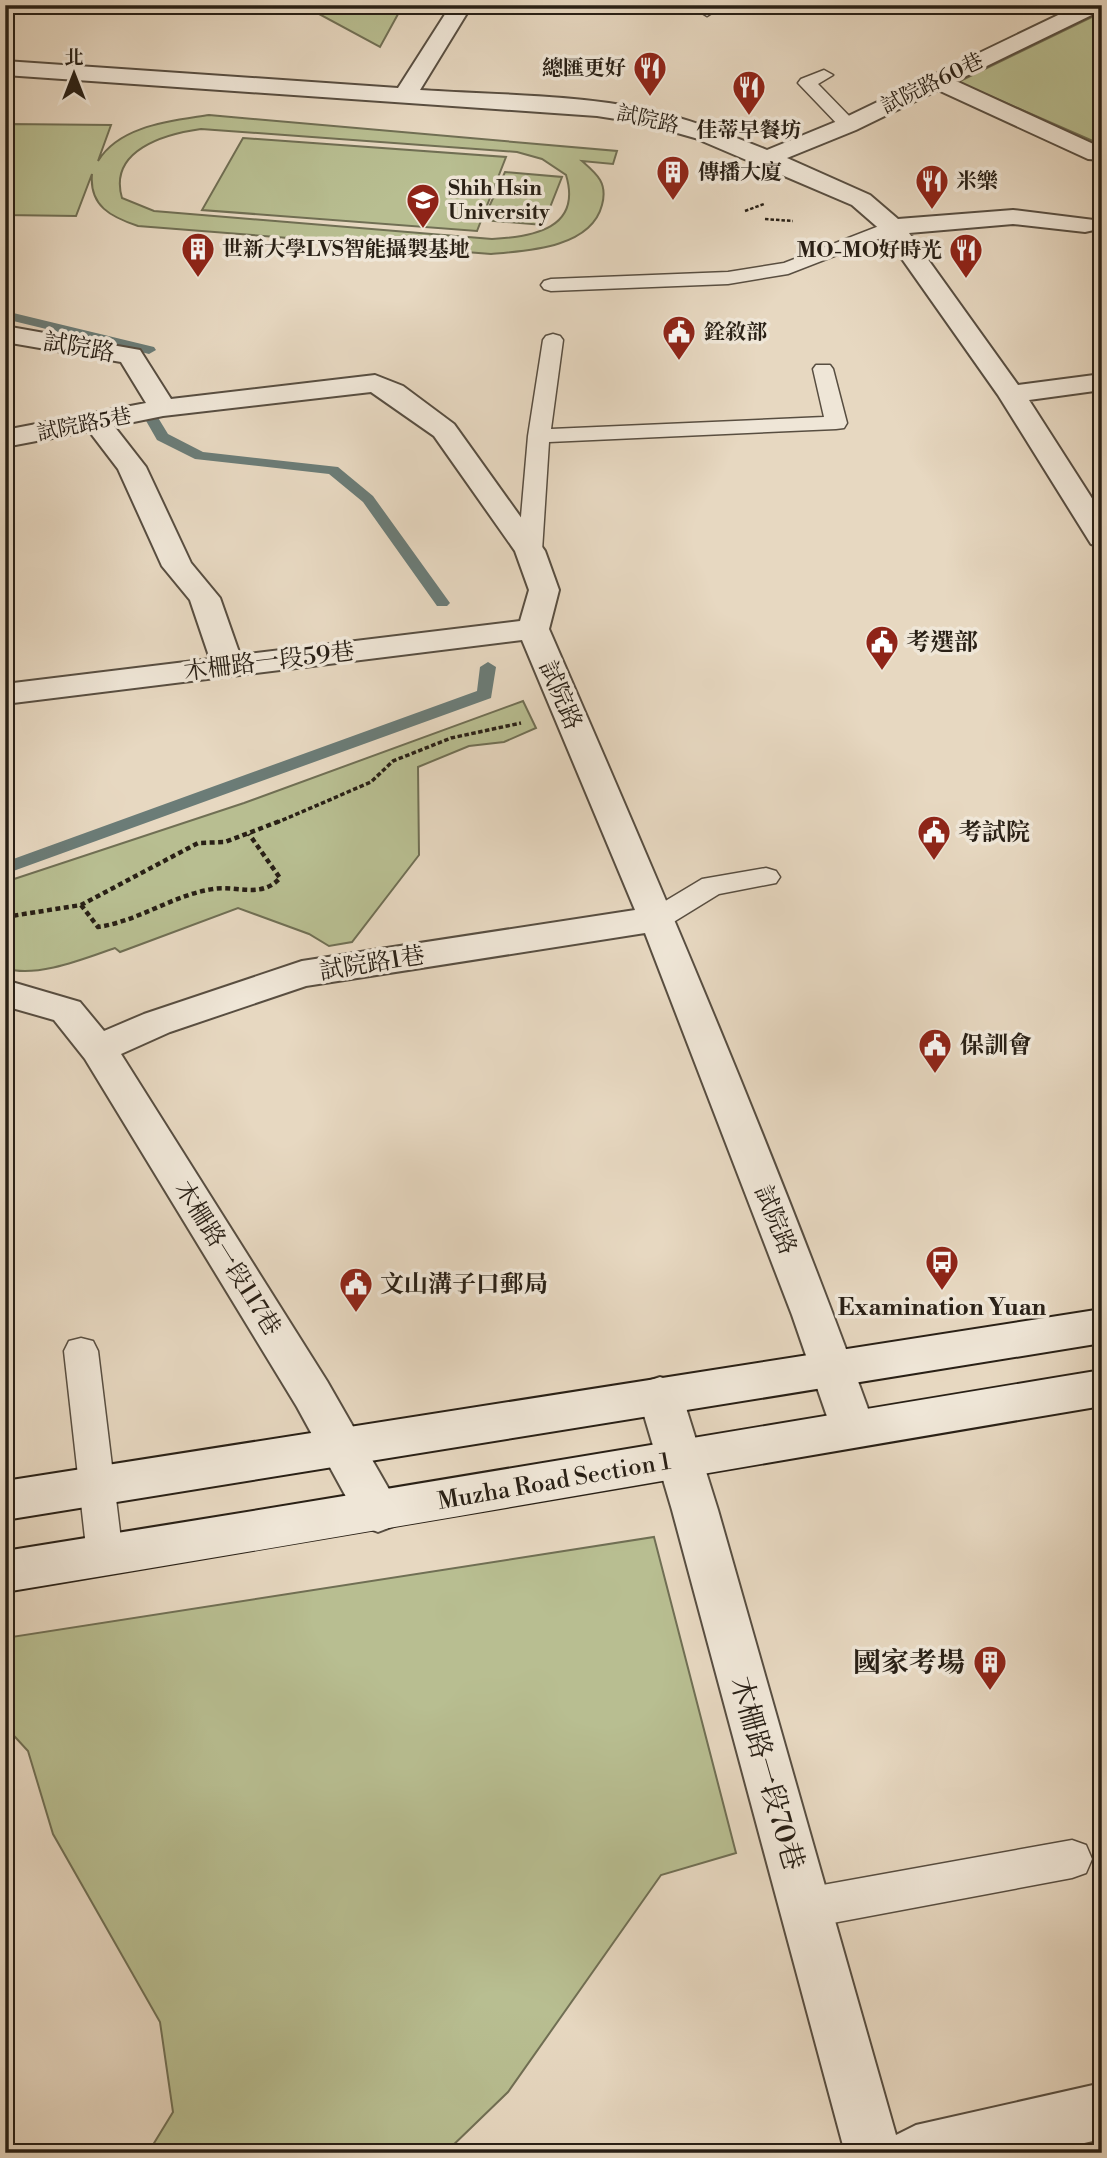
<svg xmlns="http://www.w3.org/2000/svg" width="1107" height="2158" font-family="'Libre Bodoni','Noto Serif TC',serif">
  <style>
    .green { fill: #b8be91; stroke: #706f54; stroke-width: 2; fill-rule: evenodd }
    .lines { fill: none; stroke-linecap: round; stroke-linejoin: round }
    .stream { fill: #6b7c77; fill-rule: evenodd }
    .service-casing { stroke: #584e41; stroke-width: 3 }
    .minor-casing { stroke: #584e41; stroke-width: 4 }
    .secondary-casing { stroke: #292016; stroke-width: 4 }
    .path-far2 { stroke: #292016; stroke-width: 2.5; stroke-dasharray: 3.5 2; stroke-linecap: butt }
    .path-far1 { stroke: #292016; stroke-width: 3.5; stroke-dasharray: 4.5 2.5; stroke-linecap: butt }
    .path { stroke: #292016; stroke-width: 4.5; stroke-dasharray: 5 3.5; stroke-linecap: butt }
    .service { fill: #efe6d7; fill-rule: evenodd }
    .minor { fill: #efe6d7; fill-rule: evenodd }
    .secondary { fill: #efe6d7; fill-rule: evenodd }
    .labels { text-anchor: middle; stroke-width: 7; stroke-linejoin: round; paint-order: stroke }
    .far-poi-label { font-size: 21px; font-weight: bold; fill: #292016; stroke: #efe6d7; text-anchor: start }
    .far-street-label { font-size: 21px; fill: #292016; stroke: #efe6d7 }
    .street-label { font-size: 24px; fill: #292016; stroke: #efe6d7 }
    .poi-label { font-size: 24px; font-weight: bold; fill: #292016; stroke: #efe6d7; text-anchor: start }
    .near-poi-label { font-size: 28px; font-weight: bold; fill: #292016; stroke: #efe6d7; text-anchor: end }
    .near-street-label { font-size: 28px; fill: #292016; stroke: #efe6d7 }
  </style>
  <rect width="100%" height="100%" fill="#e7d8c1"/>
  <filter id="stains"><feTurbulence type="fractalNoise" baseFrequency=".00286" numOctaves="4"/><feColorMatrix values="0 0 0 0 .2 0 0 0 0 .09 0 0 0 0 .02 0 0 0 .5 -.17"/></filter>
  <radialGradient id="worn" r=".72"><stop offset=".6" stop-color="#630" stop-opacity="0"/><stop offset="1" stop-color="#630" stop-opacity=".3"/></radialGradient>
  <!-- green -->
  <path class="green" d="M308,5H403L380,47L306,7Z
    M1102,12V145L958,82Z
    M209,115L617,151L613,164L582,161C597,174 608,183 602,205C591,248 527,251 491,254L138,226C111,217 89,206 92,174L76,216L5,215V129L8,124L111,125L98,161C120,125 172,121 209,115ZM201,129L517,152L542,159L566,175C582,228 534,237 492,239L154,211L122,198C108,150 165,134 201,129Z
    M243,138L506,157L477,231L202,210Z
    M505,172L562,177L543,225L483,220Z
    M523,701L536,728L504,742L469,746L418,767L419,855L352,942L329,946L309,934L238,908L120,952L115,948C86,958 35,979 5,968V882L244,803Z
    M654,1537L736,1853L661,1875L508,2092L445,2153H148L173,2112L160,2022L53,1834L28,1751L5,1726V1638Z"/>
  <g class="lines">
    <!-- stream -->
    <path class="stream" d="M5,311L154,347L156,350L149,354L5,319Z
      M152,415L157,416L168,434L203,452L338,467L373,496L450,603L447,606H437L363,502L329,474L195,459L157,440L145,419Z
      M488,662L496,667L491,698L5,874V862L477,691L480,667Z"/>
    <defs>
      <path id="service" d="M689,5H709L715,11L707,16Z
        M824,70L833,75L818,84L854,121L857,125L854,129H842L798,83L801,79Z
        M892,221L899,223L902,227L899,231L788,274L728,284L551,291L544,289L541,285L544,281L551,279L728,272L784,263Z
        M553,334L560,336L563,340L551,429L824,417L813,369L816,365H830L833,369L847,423L844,428L836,429L549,442L542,551L538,556H522L518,551L528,436L543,340L546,336Z
        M766,868L776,871L780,877L776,883L719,894L667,926L657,928L647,926L643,919L647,912L702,879Z
        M81,1338L93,1341L98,1351L123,1556L118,1567L105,1572L92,1567L87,1556L64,1351L69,1341Z
        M1072,1840L1086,1845L1092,1859L1086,1873L1072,1878L806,1928L792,1922L786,1908L792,1894L806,1888Z"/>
      <path id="minor" d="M451,5H472L420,90C494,95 571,94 644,109C687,118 727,134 767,150L840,120L1079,5H1102V10L956,81L1102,148V160L1088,159L938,90L856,130L787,158L870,195L898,219L1013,210L1094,220L1097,225L1094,230L1085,232L1013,224L909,233L1018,385L1102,374V390L1029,400L1102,514V547L1091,544L998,395L883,232L852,205L695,138L642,123L597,116L5,75V61L398,88Z
        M5,326L140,350L171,399L375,375L403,386L454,424L545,551L559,590L549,629C664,893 777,1157 875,1428L869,1441L853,1446L837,1441L831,1428L792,1315L645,933L306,986L170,1032L121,1054L327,1381L394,1498L401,1512L394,1526L378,1532L362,1526L297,1407L85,1059L54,1020L5,1006V980L80,1002L104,1031L144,1014L302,961L635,910L522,640L5,704V684L210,659L190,600L162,566L118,469L89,431L5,447V430L146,403L121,362L5,342ZM371,392L434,436L515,551L529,590L520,621L240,655L220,598L191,563L146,467L114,426L163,416Z
        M660,1377L675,1382L682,1395L718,1510L896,2135L916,2125L1102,2083V2139L1040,2153H845L672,1510L638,1395L645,1382Z"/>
      <path id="secondary" d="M1102,1309V1343L5,1520V1481Z
        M1102,1370V1406C736,1467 371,1533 5,1592V1551C371,1493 736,1430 1102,1370Z"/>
    </defs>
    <!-- service casing -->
    <use href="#service" class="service-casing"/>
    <!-- minor casing -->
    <use href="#minor" class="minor-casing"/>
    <!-- secondary casing -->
    <use href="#secondary" class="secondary-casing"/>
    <!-- path-far2 -->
    <path class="path-far2" d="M745,211L764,204
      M765,219L793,221"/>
    <!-- path-far1 -->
    <path class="path-far1" d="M276,823L371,782L393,761L451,738L521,723"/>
    <!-- path -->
    <path class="path" d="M81,905L98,927C139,921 173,895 213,889C237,885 261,899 280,878L249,834
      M5,917L81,905L198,843L225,842L280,821"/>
    <!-- service -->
    <use href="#service" class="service"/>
    <!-- minor -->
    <use href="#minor" class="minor"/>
    <!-- secondary -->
    <use href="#secondary" class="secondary"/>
  </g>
  <!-- icons -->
  <defs>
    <symbol id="restaurant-pin" viewBox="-11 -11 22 30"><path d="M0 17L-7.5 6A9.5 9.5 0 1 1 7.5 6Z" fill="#8f2418" stroke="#efe6d7"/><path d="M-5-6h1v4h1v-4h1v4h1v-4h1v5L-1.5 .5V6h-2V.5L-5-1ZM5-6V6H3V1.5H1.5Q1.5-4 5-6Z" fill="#fff"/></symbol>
    <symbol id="building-pin" viewBox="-11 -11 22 30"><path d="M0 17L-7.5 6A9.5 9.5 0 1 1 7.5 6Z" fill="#8f2418" stroke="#efe6d7"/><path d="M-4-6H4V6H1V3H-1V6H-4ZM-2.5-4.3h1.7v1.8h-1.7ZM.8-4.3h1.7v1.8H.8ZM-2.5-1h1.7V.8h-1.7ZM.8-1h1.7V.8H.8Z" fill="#fff"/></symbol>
    <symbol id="university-pin" viewBox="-11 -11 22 30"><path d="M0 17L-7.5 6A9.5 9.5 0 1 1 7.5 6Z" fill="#8f2418" stroke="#efe6d7"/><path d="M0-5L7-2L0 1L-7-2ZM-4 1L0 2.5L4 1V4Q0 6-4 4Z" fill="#fff"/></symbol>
    <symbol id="civic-pin" viewBox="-11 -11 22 30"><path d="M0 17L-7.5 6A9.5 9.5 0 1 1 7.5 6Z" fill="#8f2418" stroke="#efe6d7"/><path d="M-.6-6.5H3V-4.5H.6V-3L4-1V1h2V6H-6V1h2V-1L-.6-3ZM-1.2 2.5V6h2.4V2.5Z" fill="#fff"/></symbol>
    <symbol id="bus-pin" viewBox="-11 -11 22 30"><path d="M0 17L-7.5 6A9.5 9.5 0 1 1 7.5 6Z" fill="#8f2418" stroke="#efe6d7"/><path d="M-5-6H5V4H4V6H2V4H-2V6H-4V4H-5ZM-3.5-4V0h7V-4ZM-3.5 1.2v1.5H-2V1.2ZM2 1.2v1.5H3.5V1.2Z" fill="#fff"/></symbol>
  </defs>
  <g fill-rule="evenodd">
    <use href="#restaurant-pin" x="631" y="49" width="38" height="52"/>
    <use href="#restaurant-pin" x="730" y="68" width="38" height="52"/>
    <use href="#building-pin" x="654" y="153" width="38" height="52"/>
    <use href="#restaurant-pin" x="913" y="162" width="38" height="52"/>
    <use href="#university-pin" x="404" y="181" width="38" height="52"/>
    <use href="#building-pin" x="179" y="230" width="38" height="52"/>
    <use href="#restaurant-pin" x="947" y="231" width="38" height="52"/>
    <use href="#civic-pin" x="660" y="313" width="38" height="52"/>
    <use href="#civic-pin" x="863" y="623" width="38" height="52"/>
    <use href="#civic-pin" x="915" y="813" width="38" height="52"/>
    <use href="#civic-pin" x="916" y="1026" width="38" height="52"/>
    <use href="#bus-pin" x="923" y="1243" width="38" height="52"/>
    <use href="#civic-pin" x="337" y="1265" width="38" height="52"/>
    <use href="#building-pin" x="971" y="1643" width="38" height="52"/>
  </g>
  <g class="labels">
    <!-- far-poi labels -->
    <g class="far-poi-label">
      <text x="626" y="75" text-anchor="end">總匯更好</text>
      <text x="749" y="137" text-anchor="middle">佳蒂早餐坊</text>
      <text x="698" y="179">傳播大廈</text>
      <text x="956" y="188">米樂</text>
      <text x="448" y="195">Shih Hsin<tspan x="448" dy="24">University</tspan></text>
      <text x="222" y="256">世新大學LVS智能攝製基地</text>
      <text x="942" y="257" text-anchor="end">MO-MO好時光</text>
      <text x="704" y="339">銓敘部</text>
    </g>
    <!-- far-street labels -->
    <g class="far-street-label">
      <text transform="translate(932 83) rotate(-26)" y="7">試院路60巷</text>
      <text transform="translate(648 119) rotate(13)" y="7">試院路</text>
      <text transform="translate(84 424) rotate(-11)" y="7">試院路5巷</text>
    </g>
    <!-- street labels -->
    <g class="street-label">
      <text transform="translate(79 347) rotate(10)" y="8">試院路</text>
      <text transform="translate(269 661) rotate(-7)" y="8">木柵路一段59巷</text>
      <text transform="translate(561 695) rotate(67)" y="8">試院路</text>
      <text transform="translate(372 963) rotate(-9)" y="8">試院路1巷</text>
      <text transform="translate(776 1220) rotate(68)" y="8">試院路</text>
      <text transform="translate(228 1258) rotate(58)" y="8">木柵路一段117巷</text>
      <text transform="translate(554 1481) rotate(-10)" y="8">Muzha Road Section 1</text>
    </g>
    <!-- poi labels -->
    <g class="poi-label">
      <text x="906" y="650">考選部</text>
      <text x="958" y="840">考試院</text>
      <text x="960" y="1053">保訓會</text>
      <text x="380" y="1292">文山溝子口郵局</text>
      <text x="942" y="1315" text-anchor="middle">Examination Yuan</text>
    </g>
    <!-- near-poi labels -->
    <g class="near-poi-label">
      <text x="965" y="1672">國家考場</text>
    </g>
    <!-- near-street labels -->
    <g class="near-street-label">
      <text transform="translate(768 1773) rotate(74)" y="10">木柵路一段70巷</text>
    </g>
  </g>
  <!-- margin -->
  <rect width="1107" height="2158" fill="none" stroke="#e7d8c1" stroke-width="28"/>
  <rect x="7" y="7" width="1093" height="2144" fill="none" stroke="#292016" stroke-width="3.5"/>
  <rect x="14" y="14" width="1079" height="2130" fill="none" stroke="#292016" stroke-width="2"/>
  <!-- north arrow -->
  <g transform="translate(74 74)" stroke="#efe6d7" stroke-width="5" paint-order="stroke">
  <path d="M0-5L12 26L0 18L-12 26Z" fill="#292016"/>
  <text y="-10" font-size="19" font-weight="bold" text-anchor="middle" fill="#292016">北</text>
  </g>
  <rect width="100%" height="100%" filter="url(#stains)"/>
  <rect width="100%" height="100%" fill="url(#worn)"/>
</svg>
